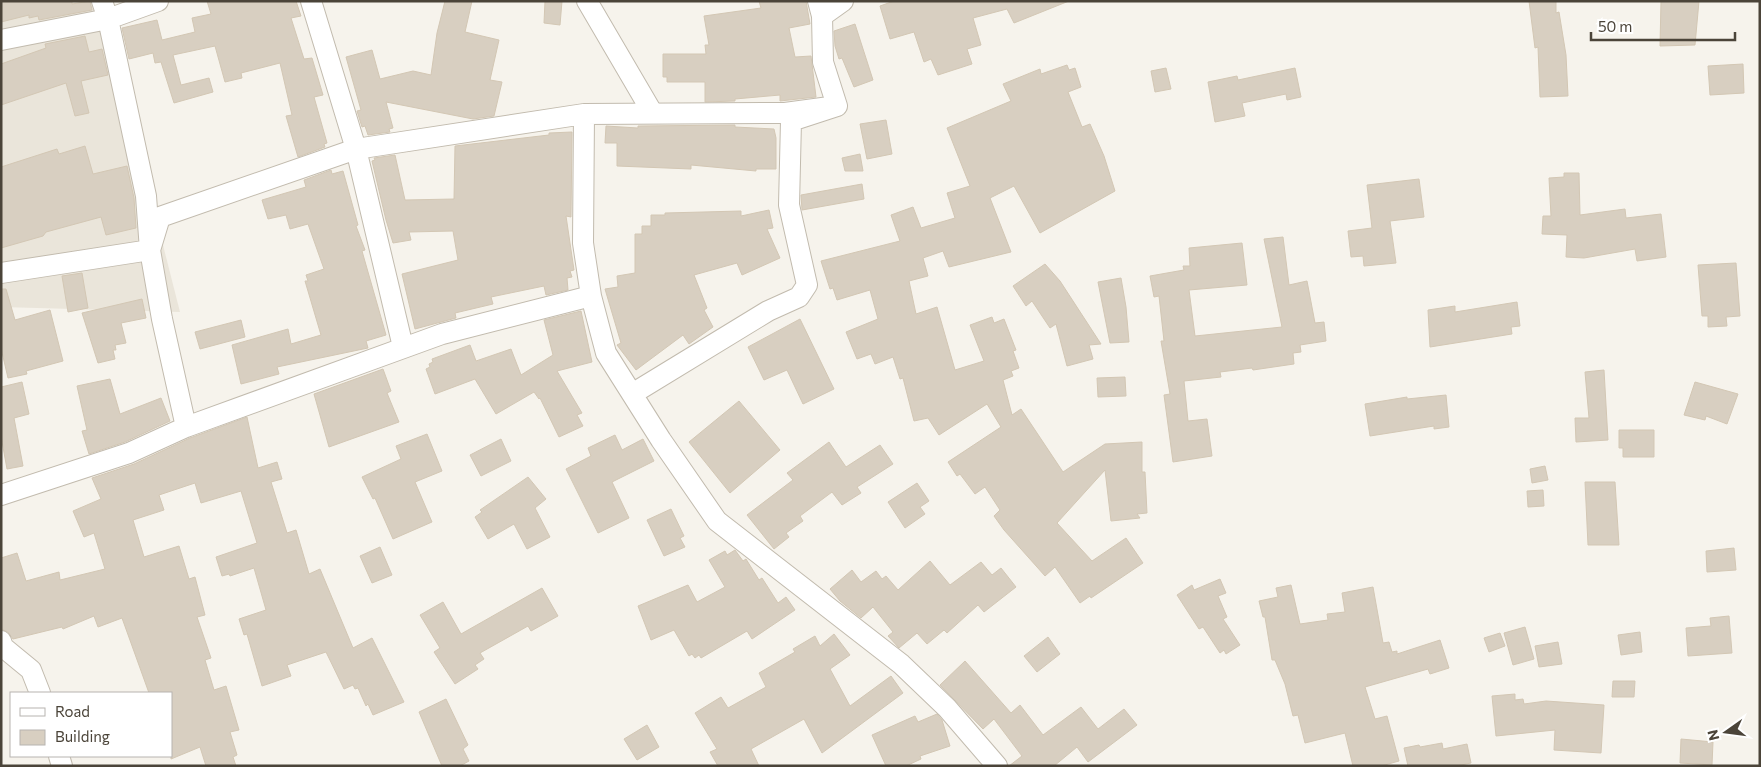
<svg xmlns="http://www.w3.org/2000/svg" width="1761" height="767" font-family="Commissioner,sans-serif">
  <style>
    .residential { fill: #eae5da }
    .building { fill: #d8cfc1; stroke: #d3c7b4 }
    .lines { fill: none; stroke-linecap: round; stroke-linejoin: round }
    .street-casing { stroke: #c2bbae; stroke-width: 22 }
    .street { stroke: #fff; stroke-width: 20 }
  </style>
  <rect width="100%" height="100%" fill="#f6f3ec"/>
  <!-- residential -->
  <path class="residential" d="M1,1H101L180,312L1,307Z"/>
  <!-- building -->
  <path class="building" d="M1,1H72V4L90,1L92,10L39,20L38,16L29,18V15L1,22Z
    M207,1H296L301,16L291,18L304,59L312,58L323,95L314,97L327,143L324,144L325,147L298,157L286,116L292,115L280,63L241,73L242,78L225,82L215,46L173,55L181,85L209,78L213,92L174,103L161,62L155,63L153,53L129,59L122,28L157,20L162,40L195,32L192,18L211,14Z
    M445,1H472L465,32L499,40L490,80L502,82L494,116L473,119L386,102L393,128L389,129L390,132L368,135L365,126L362,127L357,111L361,110L346,57L372,50L380,79L413,71L431,75L437,33Z
    M545,1H562L560,25L544,23Z
    M759,1H806L810,24L789,28L795,57L811,56L816,97L780,101V95L735,99V101L705,102V82H667V77H663V54H706L705,45H709L704,16L761,8Z
    M894,1H1069L1014,23L1007,9L973,18L981,45L967,49L972,64L938,75L931,59L924,62L914,32L890,39L880,6Z
    M1529,1H1556V13L1559,12L1566,55L1568,96L1540,97L1538,47L1535,48Z
    M1661,1H1699L1695,45L1660,46Z
    M855,24L873,80L854,87L842,58L839,59L835,46L834,31Z
    M85,36L89,52L102,49L108,75L81,81L89,113L75,116L66,83L1,105V64L46,48L45,44Z
    M1743,64L1744,93L1710,95L1708,66Z
    M1067,65L1069,70L1075,68L1081,87L1068,92L1082,127L1090,124L1104,156L1115,191L1040,233L1014,186L990,198L1011,252L949,267L943,251L923,258L928,276L909,281L916,314L937,307L955,370L984,361L970,325L992,317L994,323L1004,319L1016,350L1013,351L1019,368L1011,371L1013,376L1003,380L1012,415L1021,409L1063,472L1105,444L1142,442V472H1145L1147,513L1137,514L1140,518L1111,521L1105,470L1057,523L1092,561L1126,538L1143,563L1091,598L1090,596L1080,603L1055,567L1045,576L1004,530L994,516L1000,510L985,487L975,494L960,474L957,476L948,462L1001,427L987,404L939,435L928,418L914,421L903,378L900,379L893,357L875,364L871,354L857,359L846,332L878,319L870,290L837,300L833,288L830,289L821,261L900,241L891,215L913,207L921,228L955,218L947,193L970,186L947,128L1011,101L1003,84L1040,69L1041,74Z
    M1166,68L1171,89L1155,92L1151,71Z
    M1295,68L1301,97L1287,100L1286,94L1242,103L1245,116L1215,122L1208,82L1237,76L1238,80Z
    M886,120L892,154L867,159L860,124Z
    M735,125V127L774,129L776,138V169H756V171L691,165V169L617,166V143H605L606,126L638,128V126Z
    M572,132L571,217L566,216L574,270L570,271L572,277L567,278L568,290L546,295L544,286L491,297L493,304L455,313L456,318L415,329L402,274L458,260L453,231L409,232L411,240L393,243L386,220L372,161L375,160L374,158L395,155L405,200L454,199L455,146L549,135V133Z
    M85,146L93,174L127,166L134,198L136,228L106,235L101,217L46,232L43,236L1,248V167L57,149L59,154Z
    M860,154L863,171H845L842,158Z
    M331,170L332,174L343,171L358,225L356,226L365,250L362,251L386,335L366,341L368,348L277,367L279,374L241,384L232,345L288,329L291,344L321,335L305,281H308L306,275L324,269L308,224L290,229L286,215L268,219L262,200L306,187L304,180Z
    M1564,173H1579L1580,215L1625,209L1626,218L1661,214L1666,257L1637,261L1635,249L1584,258L1566,257L1567,235L1542,234L1543,216H1551L1549,178L1564,177Z
    M1419,179L1424,217L1390,221L1396,263L1364,266L1363,256L1351,257L1348,231L1372,228L1367,185Z
    M862,184L864,199L802,210L801,195Z
    M769,210L773,228L767,229L780,258L742,275L737,263L694,275L707,308L704,310L713,327L689,344L683,335L636,370L617,345L621,343L605,289L618,287L617,276L635,273V234H642V226H651V215H665V213L741,211V216Z
    M1283,237L1289,285L1307,281L1315,323L1324,322L1326,341L1300,345L1301,352L1293,353L1294,364L1253,370L1252,368L1220,372L1221,377L1184,381L1188,421L1207,419L1212,456L1173,462L1164,395L1170,394L1161,341H1164L1159,296L1154,297L1150,276L1184,270L1183,266H1190L1189,248L1242,243L1247,285L1189,290L1195,336L1282,327L1264,239Z
    M1736,263L1740,316L1726,317L1727,326L1708,327V316H1702L1698,265Z
    M1045,264L1060,281L1101,344L1089,345L1093,359L1067,366L1056,324L1050,328L1032,301L1026,306L1013,286Z
    M82,273L88,308L68,312L62,276Z
    M1121,278L1126,307L1129,342L1110,343L1098,282Z
    M1,289H6L15,320L50,310L63,361L26,371L27,374L8,378L1,348Z
    M142,299L146,318L121,323L126,343L115,345L116,350H113L115,359L98,363L82,313Z
    M1517,302L1520,326L1511,327L1512,334L1430,347L1428,310L1455,306V312Z
    M581,311L592,362L557,371L582,413L577,415L583,426L559,437L540,398L539,399L534,392L496,414L475,379L435,394L426,369L430,367L429,364L433,362L432,359L470,345L476,361L511,349L521,375L553,355L544,320Z
    M800,319L834,389L803,404L787,370L764,380L748,347Z
    M241,320L245,337L200,349L195,332Z
    M383,369L391,391L387,393L399,422L329,447L314,394Z
    M1604,370L1608,440L1576,442L1575,418H1589L1585,372Z
    M1125,377L1126,396L1098,397L1097,378Z
    M110,379L120,414L161,398L170,421L125,442L89,454L82,431L87,430L77,386Z
    M22,382L29,414L14,418L23,466L7,469L1,436V387Z
    M1695,382L1738,394L1727,424L1706,416L1705,420L1684,415Z
    M1446,395L1449,427L1434,429V426L1370,436L1365,404L1407,397V399Z
    M739,401L780,450L730,493L689,442Z
    M247,417L258,468L277,462L282,479L271,482L287,533L296,530L309,574L320,569L353,648L372,638L404,702L373,715L368,704L366,706L358,688L355,689L353,685L344,689L326,652L287,665L291,676L262,686L247,634L244,635L239,619L266,610L254,568L230,576L229,574L222,576L216,557L257,543L241,491L201,503L195,483L159,495L164,510L133,520L144,557L179,546L189,579L195,577L205,615L197,617L211,658L205,660L214,690L226,686L239,730L230,732L237,755L233,757L236,766H206L200,747L171,759V693H149L122,618L98,627L94,616L63,629L62,627L13,639L8,632L1,629V558L17,553L26,581L59,572L60,580L105,569L94,533L84,537L73,511L101,499L92,478L134,464L190,438Z
    M1619,430H1654V457H1623V448H1619Z
    M427,434L442,471L415,482L432,522L393,539L375,498L373,499L362,477L401,459L396,446Z
    M615,435L622,450L643,439L654,461L612,482L629,518L598,533L566,469L591,456L588,448Z
    M501,439L511,461L481,476L470,455Z
    M829,442L846,467L880,445L893,464L857,487L861,493L842,505L832,492L800,516L803,521L786,533L789,537L774,549L747,515L793,480L787,473Z
    M1545,466L1548,480L1532,483L1530,469Z
    M528,477L546,499L535,508L550,537L527,549L514,524L488,539L475,517L482,512L480,510Z
    M1585,482H1615L1619,545H1588Z
    M917,483L929,501L920,507L925,514L905,528L888,502Z
    M1543,490L1544,506L1528,507L1527,491Z
    M671,509L684,536L680,538L685,547L664,556L647,520Z
    M380,547L392,575L372,583L360,556Z
    M1734,548L1736,570L1707,572L1706,551Z
    M735,550L743,561L746,559L759,580L762,578L778,603L786,597L795,610L752,639L747,631L701,658L699,655L695,658L692,654L689,656L674,630L651,640L638,606L688,585L697,602L725,587L709,560L725,551L727,555Z
    M930,561L950,585L981,562L992,575L1001,568L1016,587L984,612L978,605L947,633L944,630L927,644L917,633L899,648L888,636L893,632L873,607L861,618L840,601L830,589L852,570L861,582L876,571L882,579L886,576L898,590Z
    M1220,579L1226,593L1218,596L1227,617L1223,619L1240,645L1226,654L1224,650L1220,653L1203,627L1199,629L1177,595L1192,585L1194,590Z
    M1291,585L1300,624L1328,620L1327,614L1345,612L1342,593L1373,587L1383,643L1389,642L1392,652L1397,651V654L1440,640L1449,668L1430,674L1428,669L1365,687L1375,719L1387,716L1399,761L1381,766H1353L1345,733L1305,743L1298,715L1293,716L1285,684L1275,660H1272L1265,617H1263L1259,601L1278,597L1276,588Z
    M542,588L558,616L531,631L528,626L480,653L484,659L475,665L478,669L455,684L434,652L440,648L420,615L443,602L461,634Z
    M1729,616L1732,653L1688,656L1686,628L1711,626L1710,618Z
    M1525,627L1534,659L1513,665L1504,633Z
    M1640,632L1642,652L1621,655L1618,635Z
    M1500,633L1505,646L1489,652L1484,638Z
    M834,634L850,655L830,669L850,706L891,676L903,693L822,753L804,719L751,749L759,766H718L710,752L717,749L695,713L721,697L728,708L766,687L759,673L795,652L793,649L815,636L820,646Z
    M1048,637L1060,654L1037,672L1024,656Z
    M1558,642L1562,664L1539,667L1535,646Z
    M965,661L1011,713L1020,705L1043,735L1081,707L1098,729L1124,709L1137,725L1088,762L1077,747L1054,766H1009L1022,756L994,719L983,729L940,685Z
    M1613,681H1635L1634,697H1612Z
    M1515,694V700L1523,699L1524,704L1546,701L1604,705L1601,753L1554,750L1555,730L1496,736L1492,696Z
    M446,699L468,745L463,749L469,761L460,766H442L419,712Z
    M937,714L942,720L950,746L920,756L921,759L906,766H886L872,735L915,716L918,722Z
    M647,725L659,747L637,760L624,739Z
    M1681,739L1713,742L1712,765L1680,763Z
    M1442,743L1443,749L1467,744L1471,763L1456,766H1408L1404,748L1419,745L1420,747Z"/>
  <g class="lines">
    <defs>
      <path id="street" d="M102,1L108,19L146,196L150,250L162,319L186,427
        M311,1L356,149L403,347
        M587,1L652,112
        M822,16L843,1
        M1,40L108,19L158,1
        M584,114L583,243L591,296L606,353L661,440L717,521L901,664L947,708L997,766
        M150,250L160,217L356,149L584,114L785,113L837,106
        M1,273L150,250
        M632,394L768,311L799,297L807,285L789,205L791,121L837,106L823,62L822,16L818,1
        M1,495L129,453L186,427L442,334L591,296
        M1,641L3,647L31,670L40,693
        M59,756L62,766"/>
    </defs>
    <!-- street casing -->
    <use href="#street" class="street-casing"/>
    <!-- street -->
    <use href="#street" class="street"/>
  </g>
  <!-- border -->
  <rect width="1761" height="767" fill="none" stroke="#4b4439" stroke-width="5"/>
  <!-- legend -->
  <rect x="10" y="692" width="162" height="65" fill="#ffffff" stroke="#b7b4b0"/>
  <rect x="20" y="708" width="25" height="8" fill="#ffffff" stroke="#b7b4b0"/>
  <text x="55" y="717" font-size="15" fill="#4b4439">Road</text>
  <rect x="20" y="730" width="25" height="15" fill="#d8cfc1" stroke="#b7b4b0"/>
  <text x="55" y="742" font-size="15" fill="#4b4439">Building</text>
  <!-- north arrow -->
  <g transform="translate(1726 732) rotate(256)" stroke="#ffffff" stroke-width="4" paint-order="stroke">
  <path d="M0-4L9 19L0 12L-9 19Z" fill="#4b4439"/>
  <text y="-8" font-size="14" font-weight="bold" text-anchor="middle" fill="#4b4439">N</text>
  </g>
  <!-- scale -->
  <path d="M1591 32v8h144v-8" fill="none" stroke="#4b4439" stroke-width="2.5"/>
  <text x="1598" y="32" font-size="15" fill="#4b4439" stroke="#ffffff" stroke-width="4" paint-order="stroke">50 m</text>
</svg>
